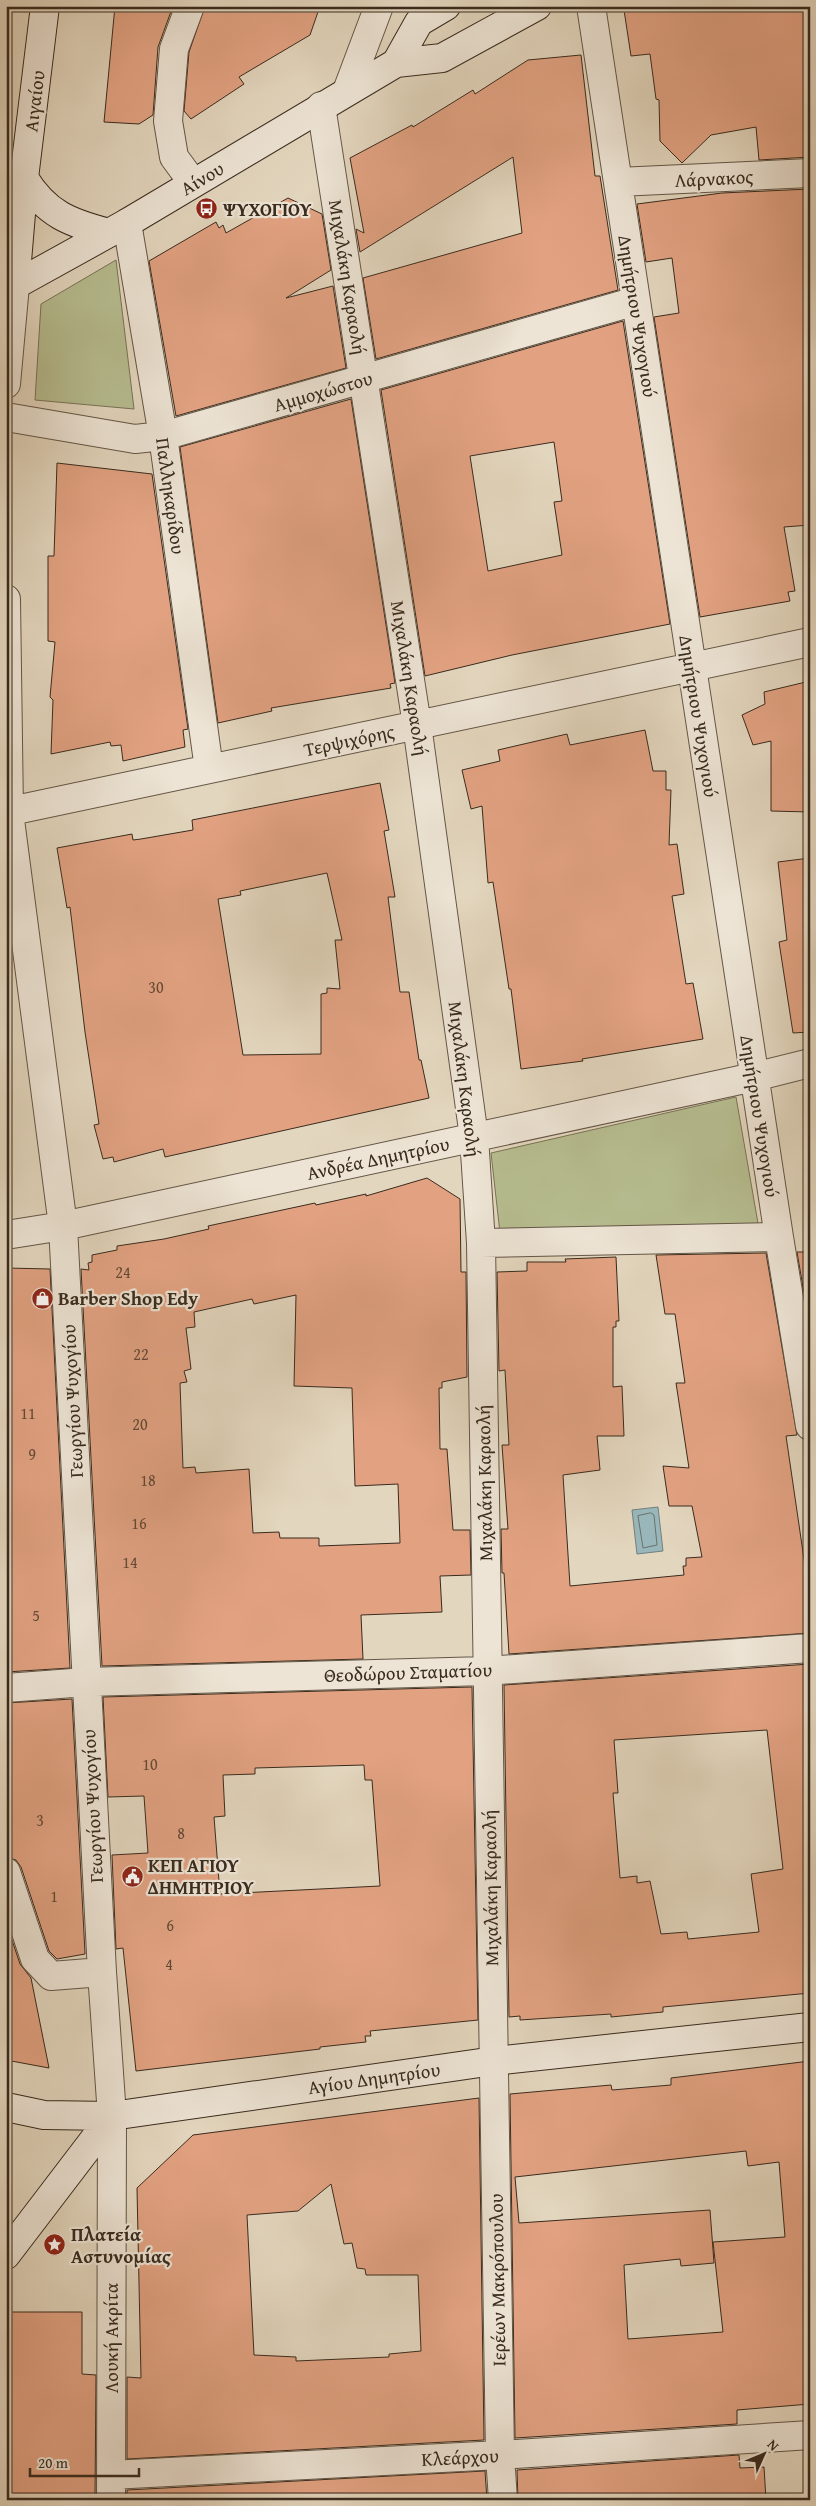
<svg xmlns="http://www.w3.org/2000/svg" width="816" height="2506" font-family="'Gentium Book Plus',serif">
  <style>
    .green { fill: #b6bd90; stroke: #787457 }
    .water { fill: #99b7bb; stroke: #737f7c }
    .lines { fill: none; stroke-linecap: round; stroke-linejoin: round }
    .shore { stroke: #69716c; stroke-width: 1 }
    .building { fill: #e2a282; stroke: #392b1e; fill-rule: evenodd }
    .street-casing { stroke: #645646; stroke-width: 30 }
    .secondary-casing { stroke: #392b1e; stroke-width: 30 }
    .street { stroke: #ede4d5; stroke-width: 28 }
    .secondary { stroke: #ede4d5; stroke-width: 28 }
    .labels { text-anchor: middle; stroke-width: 4.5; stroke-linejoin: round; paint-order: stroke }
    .number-label { font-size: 16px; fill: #634937 }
    .street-label { font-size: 19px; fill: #392b1e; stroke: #ede4d5 }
    .poi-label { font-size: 19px; font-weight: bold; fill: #392b1e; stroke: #ede4d5; text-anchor: start }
  </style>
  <rect width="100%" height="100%" fill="#e3d6be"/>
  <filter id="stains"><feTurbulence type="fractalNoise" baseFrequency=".004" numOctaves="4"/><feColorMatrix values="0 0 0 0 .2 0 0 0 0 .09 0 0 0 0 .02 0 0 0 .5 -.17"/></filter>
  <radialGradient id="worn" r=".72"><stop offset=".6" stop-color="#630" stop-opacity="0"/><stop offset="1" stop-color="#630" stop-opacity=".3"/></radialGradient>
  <!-- green -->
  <path class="green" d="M116,260L134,409L35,400L41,304Z
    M736,1097L759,1229L500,1233L491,1153Z"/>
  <!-- water -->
  <path class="water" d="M658,1507L663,1551L637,1554L632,1510Z"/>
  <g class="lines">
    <!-- shore -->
    <path class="shore" d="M651,1513L654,1515L657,1545L643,1548L638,1516Z"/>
  </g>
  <!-- building -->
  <path class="building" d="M115,6H173L158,47L153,115L139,124L104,122Z
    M205,6H320L310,35L239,77L244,84L191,119L184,111L189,52Z
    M650,6H810V157L759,160L756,127L711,135L682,163L660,141L659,100L656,99L650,54L631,56L624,10Z
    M581,55L595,176H600L618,290L376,359L363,278L522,233L513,157L360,252L356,229L364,233L350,158L412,125L413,127L473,90L475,94L528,60Z
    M810,189V525L784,527L795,591L788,592L790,601L700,617L654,317L679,313L672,258L646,262L637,204L722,193Z
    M288,198L322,214L331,270L286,298L333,286L346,368L176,416L149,261L216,222L219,228L223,225L226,233Z
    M623,321L670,624L512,655L425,676L381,390ZM554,442L562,501L554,502L562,555L488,571L470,456Z
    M351,399L395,683L390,684L391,688L271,708L272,711L218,723L180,447Z
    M57,463L152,474L188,729L183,730L185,747L123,761L121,745L111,746L110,742L51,754L53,700L50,697L55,642L48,641V556H54Z
    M810,681V812L771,811V741L753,745L742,715L765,704L764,692Z
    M645,730L653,771H666V790H671L669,845L677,844L684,894L672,896L686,984L693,983L703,1039L582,1059L583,1061L521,1069L511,989H509L493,882L488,883L482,806L471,809L462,770L500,761L498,750L567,734L570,745Z
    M380,783L389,830L384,831L395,897H388L400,992H409L419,1060H421L429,1098L165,1157L163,1149L114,1162L113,1157L103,1159L94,1125L99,1124L85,1032L70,907L67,908L57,848L132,834L133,840L141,839L193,830L192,820ZM327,873L342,940H335L340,989L327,988V993L321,994V1054L243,1055L218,899L241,895L240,891Z
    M810,858V1032L793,1033L779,942L787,940L778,862Z
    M427,1178L460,1199L461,1272H466L467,1377L442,1382V1388H439L440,1449H447L453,1530H470L471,1575L440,1576L442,1612L361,1615L363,1659L102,1666L81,1269L89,1270L88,1263L92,1262V1255L117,1250V1246L164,1239L209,1229L208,1226L315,1203L316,1205L366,1194V1196ZM296,1295L294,1386L352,1388L355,1486L398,1484L400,1543L319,1546V1538H280L279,1532L253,1533L249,1469L196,1473L195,1467L183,1468L180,1383L187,1382L184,1371L191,1369L186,1328L195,1327L194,1312L252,1299L254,1304Z
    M797,1252H810V1328Z
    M766,1253L797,1435L786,1436L810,1600V1633L509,1654L504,1573H502L501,1529H508L502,1445H509L505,1370L499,1371L497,1272L527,1271V1262H566L565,1259L616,1257L619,1321H616V1327H613V1387L622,1386L624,1436H597L600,1470L563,1475L570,1586L684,1575L683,1566H686V1558L702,1557L692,1506H669L663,1466L689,1468L676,1383H685L675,1314H665L656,1255Z
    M6,1268L50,1269L70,1668L6,1672Z
    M810,1664V1993L663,2007V2012L611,2017V2014L520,2020V2016L509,2017L504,1685ZM767,1730L783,1869L751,1874L759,1932L688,1939L687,1932L661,1934L650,1881L637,1883V1876L620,1878L613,1793H618L614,1740Z
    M472,1687L478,2020L370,2031L371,2036H365L366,2042L320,2047V2049L136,2071L123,1948L116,1949L112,1855L148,1853L144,1796L108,1797L103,1697ZM364,1765L365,1780H372L380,1886L220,1894L214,1817L225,1816L223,1775L255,1774V1768Z
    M72,1699L85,1954L57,1959L49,1951L21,1867L16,1860L6,1857V1703Z
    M6,1922L20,1964L31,1978L49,2068L6,2060Z
    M810,2061V2404L737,2410V2424L515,2438L510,2094L611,2085L612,2090L671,2085V2078ZM746,2151L748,2166L779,2162L785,2237L713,2242L723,2332L628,2339L624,2265L680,2259L681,2266L714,2263L710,2210L519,2223L515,2177Z
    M479,2098L484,2440L127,2459V2377L141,2378L137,2188L193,2135ZM331,2184L344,2244L352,2243L357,2268L365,2269L366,2275H418L421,2351L389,2354V2357L296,2361V2357L254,2355L247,2215L298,2211Z
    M6,2312H82V2374L96,2375L95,2500H6Z
    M739,2455L740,2468L764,2467L766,2500H518L517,2470Z
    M485,2471L487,2500H127V2490Z"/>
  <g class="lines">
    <defs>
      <path id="street" d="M190,6L174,49L168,121L174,157L193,183
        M591,6L779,1237L810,1426
        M347,91L379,6
        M321,106L417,725L474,1137L481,1243L500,2455L503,2500
        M618,182L810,173
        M127,223L163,436L209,769
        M6,384L15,285
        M6,417L135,439L163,436L636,301
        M6,599L9,812L63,1226L102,1972L112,2116L111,2500
        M6,812L810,642
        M6,1235L63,1226L754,1077L810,1063
        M481,1243L779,1237
        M6,1688L86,1682L486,1671L810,1648
        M6,1872L35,1959L51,1976L102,1972
        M111,2475L500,2455L810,2435"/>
      <path id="secondary" d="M396,63L419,22L446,6
        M24,178C46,214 70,223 109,233
        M15,285L24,178L45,6
        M6,290L127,223L396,63L442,58L537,6
        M6,2107L44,2115L112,2116L494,2061L810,2027
        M6,2255L112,2116"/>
    </defs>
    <!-- street casing -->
    <use href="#street" class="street-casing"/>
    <!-- secondary casing -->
    <use href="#secondary" class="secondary-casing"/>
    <!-- street -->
    <use href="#street" class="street"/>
    <!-- secondary -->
    <use href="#secondary" class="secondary"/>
  </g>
  <!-- icons -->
  <defs>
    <symbol id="bus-disc" viewBox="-11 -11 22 22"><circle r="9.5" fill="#8f2418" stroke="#ede4d5"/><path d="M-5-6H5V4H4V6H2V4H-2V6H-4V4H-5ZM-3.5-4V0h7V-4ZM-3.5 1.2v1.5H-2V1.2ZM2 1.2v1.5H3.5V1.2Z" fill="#fff"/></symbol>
    <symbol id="shop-disc" viewBox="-11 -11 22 22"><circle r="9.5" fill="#8f2418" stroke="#ede4d5"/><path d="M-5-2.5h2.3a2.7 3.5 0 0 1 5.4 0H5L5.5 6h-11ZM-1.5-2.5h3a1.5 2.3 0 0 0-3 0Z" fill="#fff"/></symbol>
    <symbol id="civic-disc" viewBox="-11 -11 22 22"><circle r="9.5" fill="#8f2418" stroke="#ede4d5"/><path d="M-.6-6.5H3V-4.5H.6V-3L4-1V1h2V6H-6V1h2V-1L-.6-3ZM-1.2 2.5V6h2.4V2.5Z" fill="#fff"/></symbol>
    <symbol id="sight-disc" viewBox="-11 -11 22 22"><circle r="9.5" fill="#8f2418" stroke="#ede4d5"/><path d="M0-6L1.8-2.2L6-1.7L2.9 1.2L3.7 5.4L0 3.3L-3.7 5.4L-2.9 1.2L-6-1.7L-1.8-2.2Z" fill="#fff"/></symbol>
  </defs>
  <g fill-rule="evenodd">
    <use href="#bus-disc" x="194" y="196" width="25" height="25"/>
    <use href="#shop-disc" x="30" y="1286" width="25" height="25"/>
    <use href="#civic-disc" x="120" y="1864" width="25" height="25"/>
    <use href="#sight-disc" x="42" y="2232" width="25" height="25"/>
  </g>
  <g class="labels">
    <!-- number labels -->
    <g class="number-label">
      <text x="156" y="993">30</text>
      <text x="123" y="1278">24</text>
      <text x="141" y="1360">22</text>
      <text x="28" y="1419">11</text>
      <text x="140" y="1430">20</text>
      <text x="32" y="1460">9</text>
      <text x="148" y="1486">18</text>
      <text x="139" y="1529">16</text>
      <text x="130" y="1568">14</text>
      <text x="36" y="1621">5</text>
      <text x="150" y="1770">10</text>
      <text x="40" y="1826">3</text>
      <text x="181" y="1839">8</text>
      <text x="54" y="1902">1</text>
      <text x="170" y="1931">6</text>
      <text x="169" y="1970">4</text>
    </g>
    <!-- street labels -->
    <g class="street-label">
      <text transform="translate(34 101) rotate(-83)" y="7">Αιγαίου</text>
      <text transform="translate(202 178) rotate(-31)" y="7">Αίνου</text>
      <text transform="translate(714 178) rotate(-3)" y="7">Λάρνακος</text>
      <text transform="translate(348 277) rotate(81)" y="7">Μιχαλάκη Καραολή</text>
      <text transform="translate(638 316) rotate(81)" y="7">Δημήτριου Ψυχογιού</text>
      <text transform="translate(323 391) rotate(-16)" y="7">Αμμοχώστου</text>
      <text transform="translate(171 496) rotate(82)" y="7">Παλληκαρίδου</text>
      <text transform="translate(410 678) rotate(81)" y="7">Μιχαλάκη Καραολή</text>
      <text transform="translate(699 716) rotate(81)" y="7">Δημήτριου Ψυχογιού</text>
      <text transform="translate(349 740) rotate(-12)" y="7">Τερψιχόρης</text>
      <text transform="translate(465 1079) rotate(83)" y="7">Μιχαλάκη Καραολή</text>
      <text transform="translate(760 1116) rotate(81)" y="7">Δημήτριου Ψυχογιού</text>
      <text transform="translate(378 1158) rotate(-12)" y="7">Ανδρέα Δημητρίου</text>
      <text transform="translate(72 1401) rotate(-93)" y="7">Γεωργίου Ψυχογίου</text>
      <text transform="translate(484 1483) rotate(-91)" y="7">Μιχαλάκη Καραολή</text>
      <text transform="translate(408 1672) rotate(-2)" y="7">Θεοδώρου Σταματίου</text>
      <text transform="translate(92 1806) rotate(-93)" y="7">Γεωργίου Ψυχογίου</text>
      <text transform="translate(490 1888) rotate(-91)" y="7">Μιχαλάκη Καραολή</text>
      <text transform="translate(374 2078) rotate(-8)" y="7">Αγίου Δημητρίου</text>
      <text transform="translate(497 2280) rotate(-91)" y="7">Ιερέων Μακρόπουλου</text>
      <text transform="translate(111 2338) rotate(-90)" y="7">Λουκή Ακρίτα</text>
      <text transform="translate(460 2457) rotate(-3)" y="7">Κλεάρχου</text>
    </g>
    <!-- poi labels -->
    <g class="poi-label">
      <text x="223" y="216">ΨΥΧΟΓΙΟΥ</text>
      <text x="58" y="1305">Barber Shop Edy</text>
      <text x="148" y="1872">ΚΕΠ ΑΓΙΟΥ<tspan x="148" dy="22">ΔΗΜΗΤΡΙΟΥ</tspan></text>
      <text x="71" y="2241">Πλατεία<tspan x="71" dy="22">Αστυνομίας</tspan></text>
    </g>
  </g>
  <!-- margin -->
  <rect width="816" height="2506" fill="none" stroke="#e3d6be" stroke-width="25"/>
  <rect x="8" y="8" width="801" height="2491" fill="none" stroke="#392b1e" stroke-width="2.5"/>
  <rect x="12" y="12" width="791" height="2481" fill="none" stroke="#392b1e"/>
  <!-- north arrow -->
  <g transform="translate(764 2454) rotate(46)" stroke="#ede4d5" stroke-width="4" paint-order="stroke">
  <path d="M0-4L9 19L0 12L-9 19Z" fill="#392b1e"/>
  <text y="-8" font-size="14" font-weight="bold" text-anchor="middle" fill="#392b1e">N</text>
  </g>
  <!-- scale -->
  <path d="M30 2468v8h109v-8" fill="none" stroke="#392b1e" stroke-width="2.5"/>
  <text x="38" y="2468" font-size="15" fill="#392b1e" stroke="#ede4d5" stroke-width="4" paint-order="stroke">20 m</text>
  <rect width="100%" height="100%" filter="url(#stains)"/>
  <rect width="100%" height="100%" fill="url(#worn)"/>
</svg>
